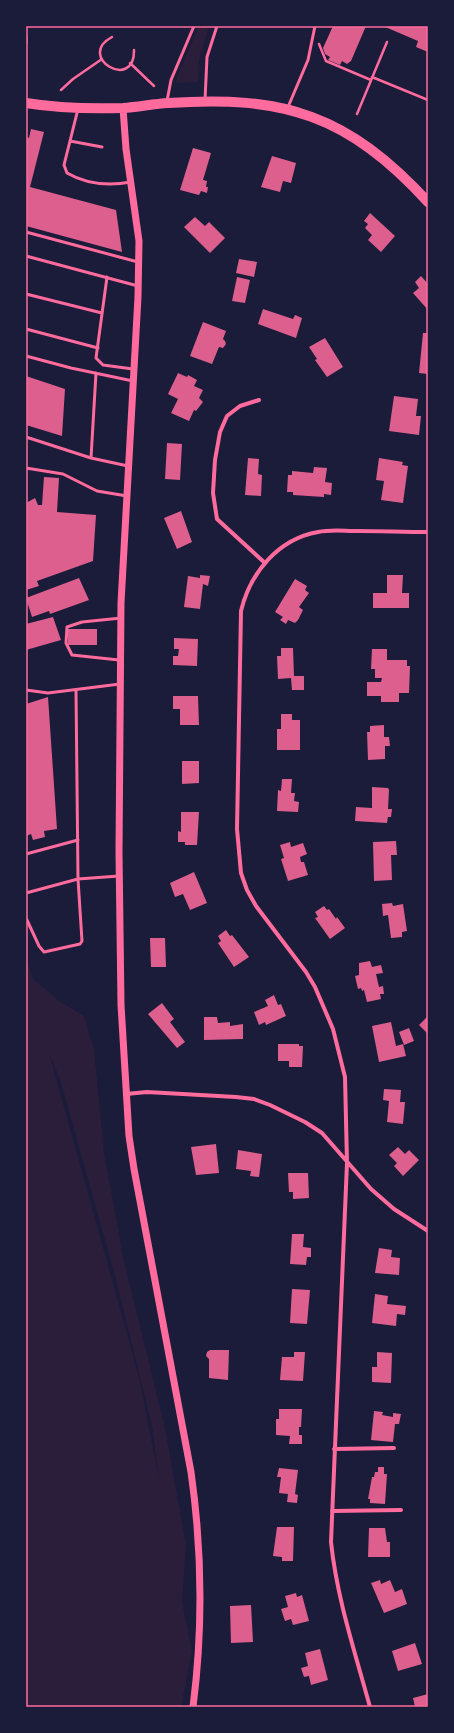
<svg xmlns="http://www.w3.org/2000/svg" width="454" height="1733" font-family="Karla,sans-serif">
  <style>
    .green { fill: #2a1e3b; fill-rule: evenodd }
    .building { fill: #dd5f8e }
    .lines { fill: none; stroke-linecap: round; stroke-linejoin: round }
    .path { stroke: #ff6b9d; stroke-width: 2.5 }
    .service { stroke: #ff6b9d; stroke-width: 3 }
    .minor { stroke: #ff6b9d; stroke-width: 4 }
    .tertiary { stroke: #ff6b9d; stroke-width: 7 }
    .primary { stroke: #ff6b9d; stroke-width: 10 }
    .neatline { fill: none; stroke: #ff6b9d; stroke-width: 1.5 }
  </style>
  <rect width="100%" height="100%" fill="#1b1b3a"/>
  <!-- green -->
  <path class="green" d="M199,26H209L199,60L198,82L176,83L177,77Z
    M26,958L33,979L59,1001L84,1016L94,1049L104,1153L124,1261L165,1428L186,1545L182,1602L192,1651L181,1707H26ZM49,1053L60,1079L114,1272L152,1426L159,1479L139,1377Z"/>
  <!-- building -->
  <path class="building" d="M333,26H366L351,61L347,64L342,61L340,65L328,60L330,57L325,54L323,48Z
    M383,26H428V52L416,47L418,41Z
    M31,129L44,132L30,187L116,210L122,252L26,226V137L29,138Z
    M193,148L211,153L203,180L207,181L206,187H208L207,193L201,191L199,195L180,190Z
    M272,156L296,163L291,183L283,181L280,192L261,187Z
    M370,213L395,236L381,252L368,240L372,235L365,228L368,224L364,221Z
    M195,217L205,226L209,222L225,238L210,253L184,227Z
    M239,259L257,262L254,277L236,273Z
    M421,276L428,284V310L413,293L419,288L415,282Z
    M237,277L250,280L245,303L232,301Z
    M263,309L293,319L295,315L302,318L296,338L258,324Z
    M203,322L226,331L223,339L225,341L226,344L223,348L219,347L212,364L190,356Z
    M423,333H428V374L419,373Z
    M325,338L343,367L327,377L315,360L317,359L309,347Z
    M178,373L187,377L188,375L197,380L194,386L203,390L199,398L203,402L196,411L194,410L189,421L171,413L178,399L168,394Z
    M26,376L65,389L62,436L26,425Z
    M394,396L418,399L416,416H421L419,435L389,431Z
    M167,443L182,444L180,480L165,479Z
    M248,458L259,459L258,474L262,475L261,496L245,495Z
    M379,458L403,462L402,465L408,466L403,503L381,500L384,481L376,480Z
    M314,467L327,468L325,482L332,483L331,495L324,494V497L293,495V492H287L288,475H292V471L313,473Z
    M44,477L59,478L57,512L96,515L93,561L37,581L39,586L26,590V503L35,498L38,505H42Z
    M181,511L192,542L177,549L164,518Z
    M200,575L210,576L208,586L203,584L200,609L184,607L188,576L200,578Z
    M387,575H403L402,593H409V608H373V593H387Z
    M79,578L89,600L50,614L49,611L32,617L26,598Z
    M295,579L307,586L305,590L309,593L299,607L303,610L298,620L295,623L288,620L286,624L280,620L283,617L275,612Z
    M53,617L61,640L26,650V624Z
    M68,629H97V645H68Z
    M174,638L198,639L197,666L173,665V656H178L179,649H174Z
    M281,648H293L294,676H304V690H292L291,678L278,679L277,656H281Z
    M372,649H387V660H407V666H410L409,693H399V702H381V696H367V682H381L382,678H375V669H371Z
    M173,696H198L199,725H180V709H173Z
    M48,697L57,829L44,831L45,837L33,840L31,834L26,836V704Z
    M281,714H292V720H300V750H277V729H281Z
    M384,725V737H389L390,746H385V759L368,760L367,732H370V726Z
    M182,761H199V783L182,784Z
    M282,779H292L291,793H295L294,801L299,802L298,812L277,811L278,790L281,791Z
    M372,787L388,788L389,790L388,809H392L391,817H388L387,823L355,821L356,807L372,808Z
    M181,812H199L197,845H185V842H178V831L181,832Z
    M396,841L397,855H391L392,880L374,881L373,842Z
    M290,842L291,847L303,843L307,854L300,857L301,862H304L308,875L288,881L281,859L284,858L280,845Z
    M194,872L207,903L190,910L183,894L175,897L170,883Z
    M392,903L393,906L403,904L407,931L402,932V937L391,938L388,915L383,916L382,904Z
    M324,906L327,910L329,909L336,919L337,917L345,928L330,939L315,918L318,917L315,912Z
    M226,930L230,936L232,935L249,957L234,967L218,943L221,941L218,936Z
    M150,938H165L166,967H151Z
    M370,961L372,967L381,965L383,973L376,974L379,987L383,986L384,994H380L381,999L367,1002L364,990L362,991L361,988L358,989L355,976L359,975V963Z
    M274,995L278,1005L281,1004L286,1016L266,1025L265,1022L259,1025L254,1012L268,1006L265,1000Z
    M162,1003L174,1019L170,1022L185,1042L177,1048L148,1014Z
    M428,1016V1034L419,1025Z
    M204,1017H217L218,1023L230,1022V1026L243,1024V1039L204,1040Z
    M391,1022L396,1046L403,1044L406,1056L379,1062L372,1026Z
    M409,1028L414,1041L404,1045L399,1032Z
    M278,1044H299V1046H303L302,1067H289V1061H278Z
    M384,1089L401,1090L400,1102H405L403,1124L387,1122L389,1101L383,1100Z
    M216,1144L219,1173L196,1175L191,1147Z
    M398,1147L405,1154L409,1150L419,1160L403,1176L394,1166L397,1163L389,1155Z
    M238,1150L262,1154L259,1177L250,1176L251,1171L236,1169Z
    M288,1173H308L309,1198L293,1199V1192H289Z
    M292,1234H304L303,1247L311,1248V1257H307L306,1265L290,1264Z
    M379,1248L392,1250L391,1257L400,1258L399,1275L375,1273Z
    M292,1289L310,1290L307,1324L290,1323Z
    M375,1294L388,1296L387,1304L406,1306L405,1315L397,1314L396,1326L372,1323Z
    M210,1350H229L228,1380L209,1378V1359L206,1356L207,1352Z
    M294,1352H305L303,1381L280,1380L282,1357H294Z
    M377,1352L392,1353L391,1383L372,1382V1367H377Z
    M279,1409H302L301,1427H299V1435H302V1444H289L290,1436L276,1435V1419H279Z
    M374,1411L383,1412L382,1415L393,1417V1413L401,1414L399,1424H395L393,1442L371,1440Z
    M378,1467H384V1474H387L385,1504L370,1503V1499H368L372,1477H374L375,1472H378Z
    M279,1468L298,1470L295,1494L298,1495L297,1503L287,1502L288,1494L279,1493L281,1477H277Z
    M277,1527H294L293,1561H282V1557L273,1556Z
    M369,1528H385L387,1542H390V1557H368Z
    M380,1580L381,1584L390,1580L395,1592L402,1589L407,1604L384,1613L371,1583Z
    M296,1593L297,1597L302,1595L309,1621L293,1625L291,1619L285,1621L281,1609L288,1607L285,1596Z
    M251,1605L253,1642L231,1643L230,1606Z
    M415,1643L422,1664L398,1671L392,1651Z
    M320,1649L328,1680L311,1685L309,1676L304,1677L301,1668L308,1666L305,1653Z
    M428,1694V1707H415L413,1698Z"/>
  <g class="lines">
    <!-- path -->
    <path class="path" d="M112,37C75,57 135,92 134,50
      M319,44L326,61L371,80
      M130,63L154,86
      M372,77L428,100
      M61,90L73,79L102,59
      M357,114L387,42"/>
    <!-- service -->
    <path class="service" d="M26,36V43
      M205,100L207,57L217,26
      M167,101L171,80L194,26
      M288,107L308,60L315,26
      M78,109L64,165L67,173C86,184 109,186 131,182
      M70,141L102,147
      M26,232L138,262
      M26,256L138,286
      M107,277L96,358L103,365L133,369
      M26,294L102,313
      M26,329L98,348
      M26,356L71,368L133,381
      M26,437L91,458L128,466
      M91,458L96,373
      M26,468L63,474L97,491L127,496
      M119,660L72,655L66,643L67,627L82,622L121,618
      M26,690L48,693L120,684
      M26,854L78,840
      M26,893L78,879L119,876
      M26,918L39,946L44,952L80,944L82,941L78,879L76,690"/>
    <!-- minor -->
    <path class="minor" d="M259,400L240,406L227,416L220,432L215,460L213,493L217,519L265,563
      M126,1094L147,1092L236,1097L254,1099L270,1105L305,1122L322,1133L371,1189L394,1209L428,1231
      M334,1449L394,1448
      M332,1511L401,1510
      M370,1707C355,1652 337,1599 331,1542L347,1163L345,1077L333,1029L315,987L306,972L256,906L247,890L241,873L237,829L241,611C250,573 278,539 318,532C331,529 344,531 357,531C381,531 404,532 428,532"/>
    <!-- tertiary -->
    <path class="tertiary" d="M123,108L126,149L139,241L138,297L121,603L119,852L121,1005L129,1136L134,1169L191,1472C202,1549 203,1629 193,1707"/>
    <!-- primary -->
    <path class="primary" d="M26,103C57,108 91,109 123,108C138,107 153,104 168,103C284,95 348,115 428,202"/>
  </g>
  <!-- border -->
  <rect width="454" height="1733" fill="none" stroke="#1b1b3a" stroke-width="54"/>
  <rect x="27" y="27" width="400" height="1679" class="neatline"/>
</svg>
